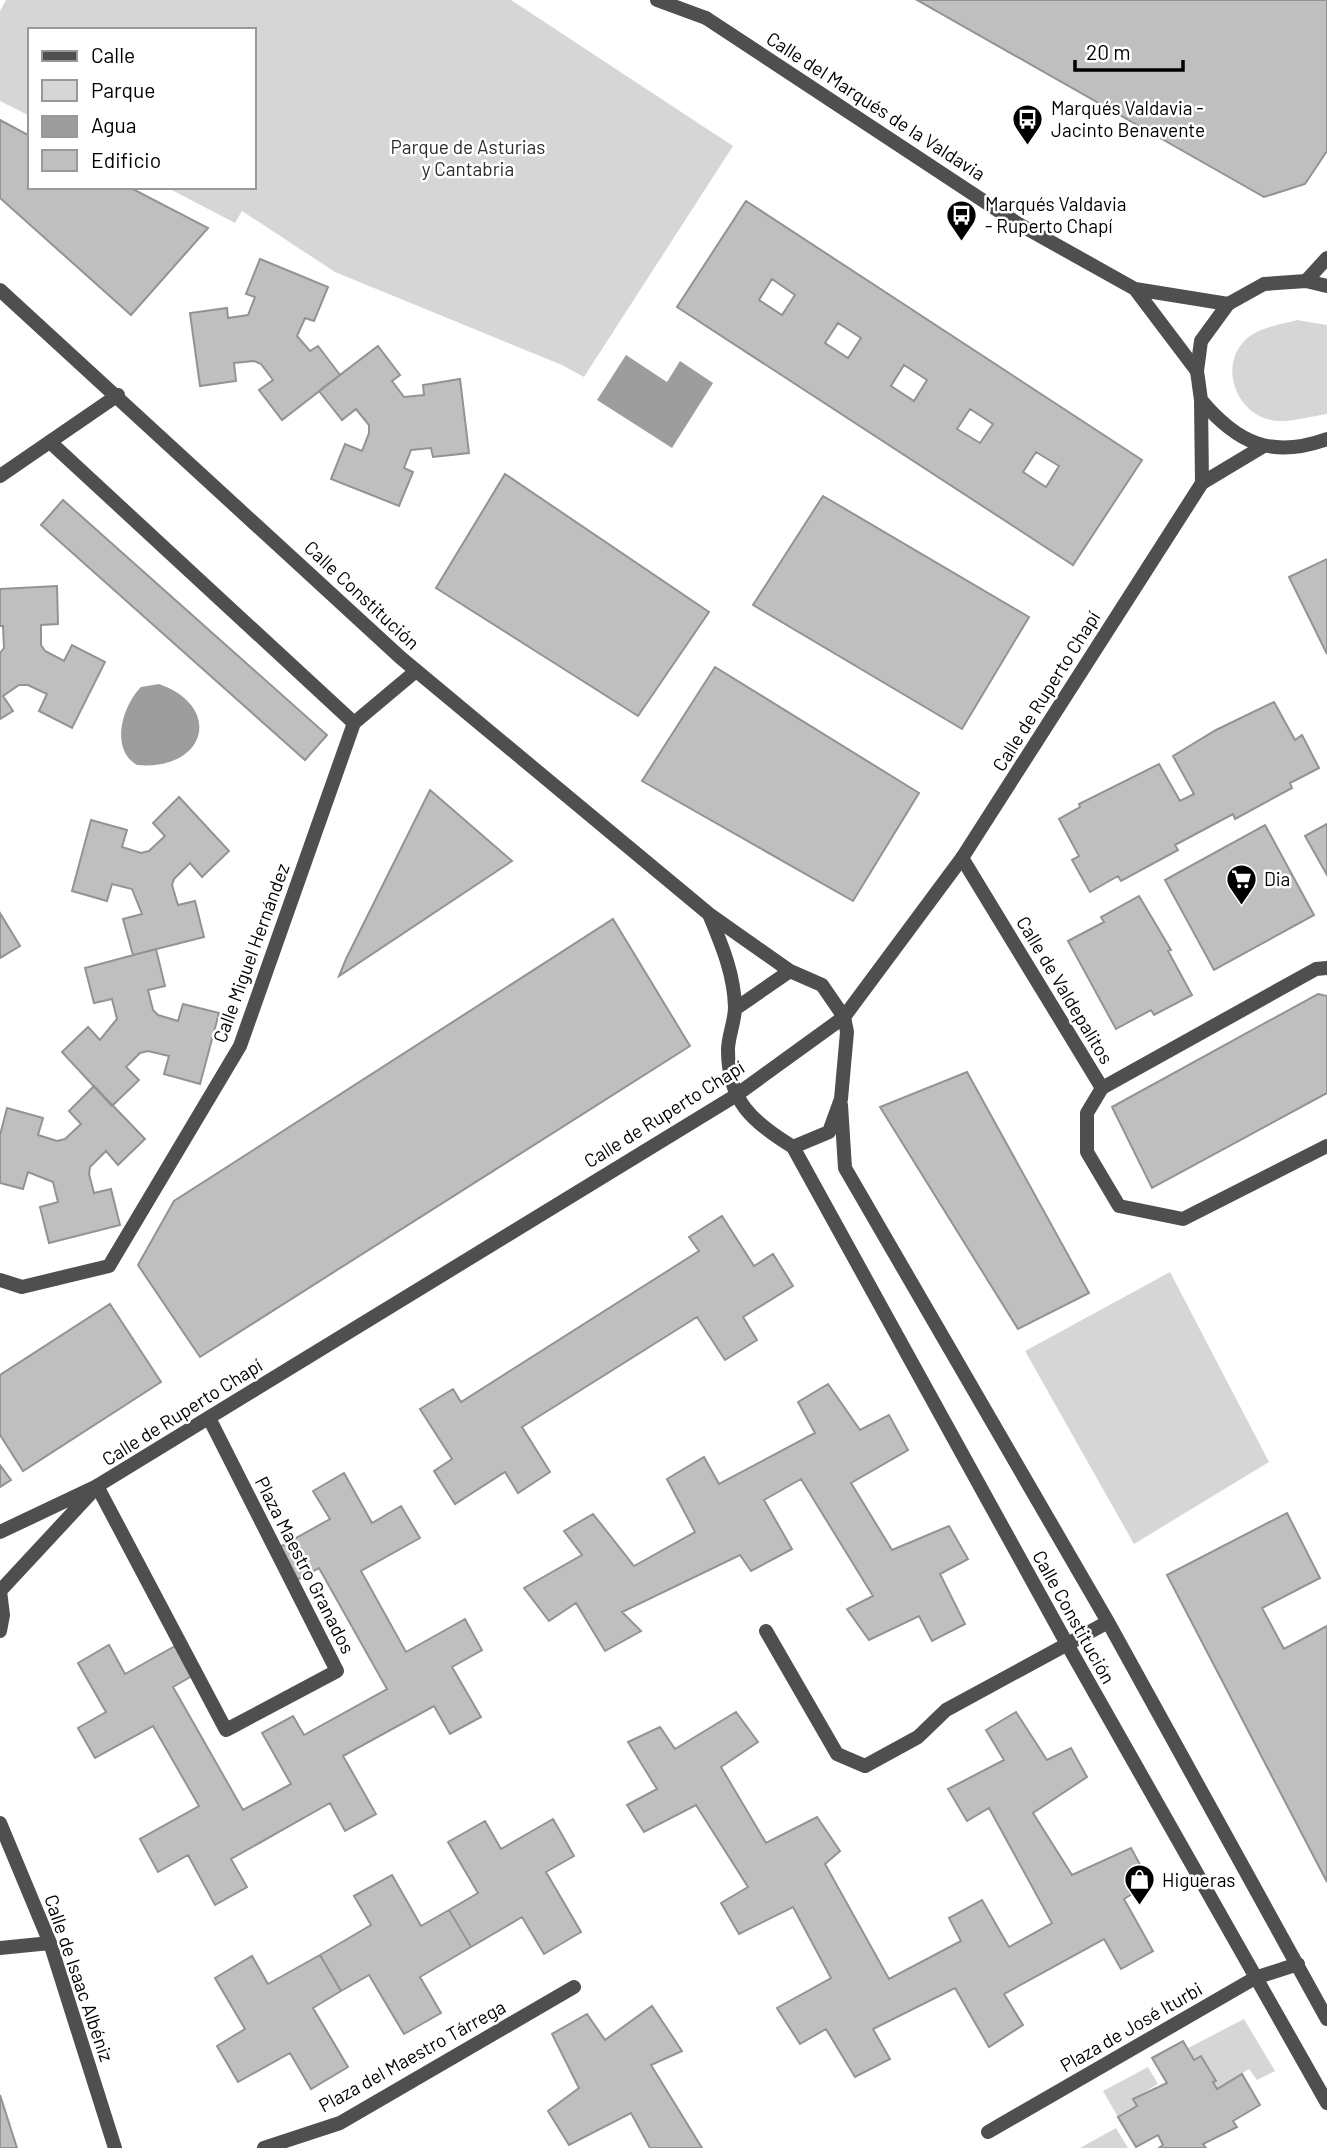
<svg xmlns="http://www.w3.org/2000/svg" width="1327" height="2148" font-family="Barlow,sans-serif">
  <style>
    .green { fill: #d6d6d6 }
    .water { fill: #9d9d9d }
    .building { fill: #bfbfbf; stroke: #939393; stroke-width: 2; fill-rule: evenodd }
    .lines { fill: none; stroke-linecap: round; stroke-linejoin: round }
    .service { stroke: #4f4f4f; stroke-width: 14 }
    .pedestrian { stroke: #4f4f4f; stroke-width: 14 }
    .minor { stroke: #4f4f4f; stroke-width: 14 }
    .tertiary { stroke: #4f4f4f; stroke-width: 14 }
    .labels { text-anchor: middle; stroke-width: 5; stroke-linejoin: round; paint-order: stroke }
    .street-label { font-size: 19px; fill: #000; stroke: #fff }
    .poi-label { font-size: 19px; fill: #000; stroke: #fff; text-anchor: start }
    .park-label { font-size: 19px; fill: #2d2d2d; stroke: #fff }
  </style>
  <rect width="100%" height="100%" fill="#fff"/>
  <!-- green -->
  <path class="green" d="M6,0H511L733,146L584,377L562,365L335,272L242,211L235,223L166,187H254V30H30V116L0,101V11Z
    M1297,320L1327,325V414C1312,416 1293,422 1278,421C1236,419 1215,362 1250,336C1263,327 1282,324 1297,320Z
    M1170,1272L1269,1462L1134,1544L1025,1351Z
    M1244,2019L1275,2071L1257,2080L1249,2069L1217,2089L1213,2082L1215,2080L1201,2056L1194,2060L1188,2048Z
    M1148,2067L1158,2084L1133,2099L1137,2106L1118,2117L1103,2091Z
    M1116,2128L1128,2148H1080Z"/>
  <!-- water -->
  <path class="water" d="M626,355L667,382L680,361L713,383L672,448L597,400Z
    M159,684C224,707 206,771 137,765C109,749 123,705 141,687Z"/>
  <!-- building -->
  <path class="building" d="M917,0H1327V151L1305,184L1264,197Z
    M0,120L30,136V187H129L208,228L131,315L0,198Z
    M746,201L1142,460L1073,565L677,307ZM772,279L795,295L782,315L759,300ZM838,323L861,338L848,358L825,343ZM904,365L927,380L914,401L891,386ZM970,409L993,424L980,443L957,429ZM1036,452L1059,466L1046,487L1023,472Z
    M260,259L328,287L314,321L305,318L297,336L310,351L318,346L340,375L282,420L259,390L273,380L261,364L254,361L234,363L236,381L200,386L190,313L227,308L228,318L248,315L255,297L246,294Z
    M378,346L400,375L392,381L404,397L424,395L423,385L460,379L469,453L433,457L431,448L411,450L404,468L413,472L399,506L331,479L345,444L362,451L369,433V425L356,409L342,420L319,391Z
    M505,474L709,612L638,716L436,588Z
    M823,496L1029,617L962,729L753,605Z
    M63,500L327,735L305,760L41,525Z
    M1327,559V654L1289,577Z
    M57,586L58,624L41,625V645L45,651L64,661L72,645L105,662L72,728L39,711L47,694L28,685H19L3,696L13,711L0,719V653L4,648L3,626H0V589Z
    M715,667L919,793L853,901L642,781Z
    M1274,702L1295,740L1302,735L1319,768L1290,783L1292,788L1235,819L1233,814L1175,845L1178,850L1121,881L1118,876L1090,892L1072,860L1079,856L1059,819L1080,807L1079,804L1159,764L1180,801L1194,794L1173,756L1216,730Z
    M430,790L512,861L339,976L346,959Z
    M179,797L229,851L202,877L190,863L174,879L172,885L178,905L195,901L204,937L133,955L123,919L142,914L132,889L112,884L107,901L72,891L91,820L127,830L122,847L141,853L149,851L165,836L153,823Z
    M1327,824V875L1305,836Z
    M1265,825L1314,915L1214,970L1165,880Z
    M1139,896L1171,950L1168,951L1192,995L1154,1015L1151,1010L1116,1029L1068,941L1104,922L1101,917Z
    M0,913L20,946L0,958Z
    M613,919L690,1046L200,1357L138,1265L174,1201Z
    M156,949L165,986L148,990L153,1010L158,1015L178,1021L183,1004L219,1013L200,1084L164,1074L169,1056L148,1051L140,1053L126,1067L139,1080L112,1106L62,1052L88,1027L100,1040L117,1019L112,999L94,1003L85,968Z
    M1318,994L1327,996V1093L1152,1188L1112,1107Z
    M967,1072L1089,1293L1018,1329L880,1107Z
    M94,1086L145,1139L118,1165L106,1151L90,1167L89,1174L94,1193L111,1189L120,1225L49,1243L40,1207L58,1202L53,1182L28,1172L23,1189L0,1183V1135L7,1108L43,1118L38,1135L57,1141L65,1139L81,1124L69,1111Z
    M722,1216L754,1266L773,1254L793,1286L743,1317L757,1340L725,1360L697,1317L522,1427L550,1472L518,1493L505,1472L455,1504L434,1471L452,1459L420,1409L453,1389L461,1402L699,1251L689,1237Z
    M110,1304L161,1382L23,1471L0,1435V1375Z
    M828,1384L860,1430L889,1415L908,1450L851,1483L892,1550L949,1526L968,1559L940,1574L965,1624L932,1641L919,1616L869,1640L847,1609L873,1596L801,1479L764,1500L792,1549L751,1571L740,1555L622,1612L641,1631L605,1651L576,1603L549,1621L524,1588L582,1555L564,1531L593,1514L634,1566L695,1532L667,1479L704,1457L719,1484L815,1433L798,1402Z
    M0,1465L11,1480L0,1487Z
    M344,1473L372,1523L401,1506L420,1538L361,1571L406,1652L465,1619L482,1650L452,1667L481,1717L450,1734L434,1706L343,1756L376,1814L345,1831L330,1803L231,1859L247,1887L215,1905L188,1855L158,1872L140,1839L199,1806L172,1759L153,1726L95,1758L78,1728L106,1712L78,1663L109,1645L125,1674L175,1646L192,1676L173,1687L243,1810L291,1784L262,1733L293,1716L304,1735L387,1689L319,1568L297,1580L280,1547L330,1519L313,1491Z
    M1287,1513L1320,1578L1262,1608L1284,1649L1327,1626V1882L1167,1575Z
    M736,1712L758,1742L721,1767L766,1843L817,1817L840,1851L825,1864L889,1979L961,1941L949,1918L982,1900L1009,1947L1052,1923L989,1808L967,1821L948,1789L1004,1760L986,1730L1016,1712L1047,1760L1071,1748L1087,1777L1033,1813L1072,1875L1131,1848L1150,1883L1124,1899L1153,1951L1121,1969L1104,1939L1004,1994L1023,2025L989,2047L955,1988L873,2029L890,2059L855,2077L826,2029L800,2044L777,2008L831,1978L793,1907L739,1934L721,1903L748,1887L696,1805L644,1832L627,1805L657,1789L628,1742L660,1727L675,1749Z
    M553,1819L574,1856L546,1872L581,1932L544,1954L522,1917L471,1947L449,1910L478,1893L448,1842L485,1821L501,1849Z
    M392,1875L421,1926L449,1910L471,1947L420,1977L441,2013L404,2034L369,1975L341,1991L320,1955L371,1925L354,1896Z
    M320,1955L341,1991L313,2008L348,2067L311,2089L290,2053L238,2082L217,2046L245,2029L215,1978L252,1956L268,1984Z
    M652,2006L682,2051L651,2065L702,2148H650L631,2113L569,2145L548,2111L579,2088L552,2034L587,2014L605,2040Z
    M1183,2041L1194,2060L1201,2056L1216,2081L1213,2082L1217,2089L1242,2074L1260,2105L1233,2121L1237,2127L1203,2144L1206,2148H1159L1163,2145L1158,2135L1136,2147L1118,2117L1137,2106L1133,2099L1167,2083L1152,2058Z
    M0,2095L17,2148H0Z"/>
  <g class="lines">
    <!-- service -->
    <path class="service" d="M50,442L354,723
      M0,1280L22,1287L109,1266L240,1046L354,723L416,671
      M988,2132L1255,1978"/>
    <!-- pedestrian -->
    <path class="pedestrian" d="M97,1486L226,1730L337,1671L209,1418"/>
    <!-- minor -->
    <path class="minor" d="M706,18L1017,223L1135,289L1228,304
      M1306,281L1327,258
      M1135,289L1197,371
      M0,290L401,658L709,914L790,971L822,985L844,1017L847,1032L841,1099L829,1132L793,1147
      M0,476L118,395
      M962,858L1102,1088L1087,1113V1152L1119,1206L1183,1219L1327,1146
      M709,914C722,946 734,973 735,1007C735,1022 728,1036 728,1050C728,1101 752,1122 793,1147L1067,1644L1327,2103
      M735,1009L790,971
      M1102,1088L1316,969L1327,968
      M841,1105L845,1168L1108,1622L1327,2019
      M766,1631L837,1754L865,1766L918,1737L946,1710L1108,1622
      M0,1823L50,1943L115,2148
      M0,1948L50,1943
      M1255,1978L1298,1964
      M264,2148L340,2123L574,1987"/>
    <!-- tertiary -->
    <path class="tertiary" d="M657,0L706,18
      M1201,400C1237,443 1271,459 1327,439
      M1202,483L1201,400L1197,371L1201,341L1228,304L1264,284L1306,281L1327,286
      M0,1532L97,1486L735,1096L844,1017L962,858L1202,483L1262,447
      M0,1591L92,1492
      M0,1591L3,1615L0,1631"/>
  </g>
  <!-- icons -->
  <defs>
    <symbol id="bus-pin" viewBox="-11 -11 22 30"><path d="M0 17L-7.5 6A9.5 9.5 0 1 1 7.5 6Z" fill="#000" stroke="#fff"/><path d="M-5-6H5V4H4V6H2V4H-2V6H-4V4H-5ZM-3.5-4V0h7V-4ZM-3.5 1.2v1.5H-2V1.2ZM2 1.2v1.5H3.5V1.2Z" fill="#fff"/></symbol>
    <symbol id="supermarket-pin" viewBox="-11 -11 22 30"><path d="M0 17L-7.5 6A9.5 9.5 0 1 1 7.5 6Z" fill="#000" stroke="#fff"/><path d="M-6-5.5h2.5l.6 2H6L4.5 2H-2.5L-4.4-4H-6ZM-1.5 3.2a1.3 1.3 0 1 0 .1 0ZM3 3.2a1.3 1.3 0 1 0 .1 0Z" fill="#fff"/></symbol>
    <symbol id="shop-pin" viewBox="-11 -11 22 30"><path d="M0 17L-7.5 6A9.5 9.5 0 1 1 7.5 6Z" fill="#000" stroke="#fff"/><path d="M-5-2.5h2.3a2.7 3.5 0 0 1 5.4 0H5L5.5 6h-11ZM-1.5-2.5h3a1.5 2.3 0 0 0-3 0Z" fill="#fff"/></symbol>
  </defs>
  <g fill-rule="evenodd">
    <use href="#bus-pin" x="1010" y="102" width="35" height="47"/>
    <use href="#bus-pin" x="944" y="198" width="35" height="47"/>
    <use href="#supermarket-pin" x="1224" y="862" width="35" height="47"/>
    <use href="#shop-pin" x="1122" y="1862" width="35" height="47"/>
  </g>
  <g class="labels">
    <!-- street labels -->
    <g class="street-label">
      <text transform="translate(876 106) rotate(33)" y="7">Calle del Marqués de la Valdavia</text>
      <text transform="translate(362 595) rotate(43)" y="7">Calle Constitución</text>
      <text transform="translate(1046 691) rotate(-58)" y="7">Calle de Ruperto Chapí</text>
      <text transform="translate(251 953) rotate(-70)" y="7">Calle Miguel Hernández</text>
      <text transform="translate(1065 990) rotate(59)" y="7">Calle de Valdepalitos</text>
      <text transform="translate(664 1114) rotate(-32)" y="7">Calle de Ruperto Chapí</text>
      <text transform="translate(182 1412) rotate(-32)" y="7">Calle de Ruperto Chapí</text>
      <text transform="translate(305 1565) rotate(63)" y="7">Plaza Maestro Granados</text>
      <text transform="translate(1074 1617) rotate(61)" y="7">Calle Constitución</text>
      <text transform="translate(79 1978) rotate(71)" y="7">Calle de Isaac Albéniz</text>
      <text transform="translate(1131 2027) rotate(-30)" y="7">Plaza de José Iturbi</text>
      <text transform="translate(412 2056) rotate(-29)" y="7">Plaza del Maestro Tárrega</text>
    </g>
    <!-- poi labels -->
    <g class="poi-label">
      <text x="1051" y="115">Marqués Valdavia -<tspan x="1051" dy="22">Jacinto Benavente</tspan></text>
      <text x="985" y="211">Marqués Valdavia<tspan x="985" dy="22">- Ruperto Chapí</tspan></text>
      <text x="1264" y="886">Dia</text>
      <text x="1162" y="1887">Higueras</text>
    </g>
    <!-- park labels -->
    <g class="park-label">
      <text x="468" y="154">Parque de Asturias<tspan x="468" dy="22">y Cantabria</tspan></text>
    </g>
  </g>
  <!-- legend -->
  <rect x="28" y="28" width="228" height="161" fill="#ffffff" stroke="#999999" stroke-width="2"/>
  <rect x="42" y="51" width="35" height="10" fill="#4f4f4f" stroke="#999999" stroke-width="2"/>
  <text x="91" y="63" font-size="21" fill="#000000">Calle</text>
  <rect x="42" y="80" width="35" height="21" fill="#d6d6d6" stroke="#999999" stroke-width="2"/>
  <text x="91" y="98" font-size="21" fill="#000000">Parque</text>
  <rect x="42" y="116" width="35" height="21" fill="#9d9d9d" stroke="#999999" stroke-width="2"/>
  <text x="91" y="133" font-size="21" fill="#000000">Agua</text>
  <rect x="42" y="150" width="35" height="21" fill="#bfbfbf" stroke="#999999" stroke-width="2"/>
  <text x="91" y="168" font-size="21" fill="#000000">Edificio</text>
  <!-- scale -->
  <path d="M1075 60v10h108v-10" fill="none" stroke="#000000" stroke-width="3.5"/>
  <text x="1086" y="60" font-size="21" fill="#000000" stroke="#ffffff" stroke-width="5" paint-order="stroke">20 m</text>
</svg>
